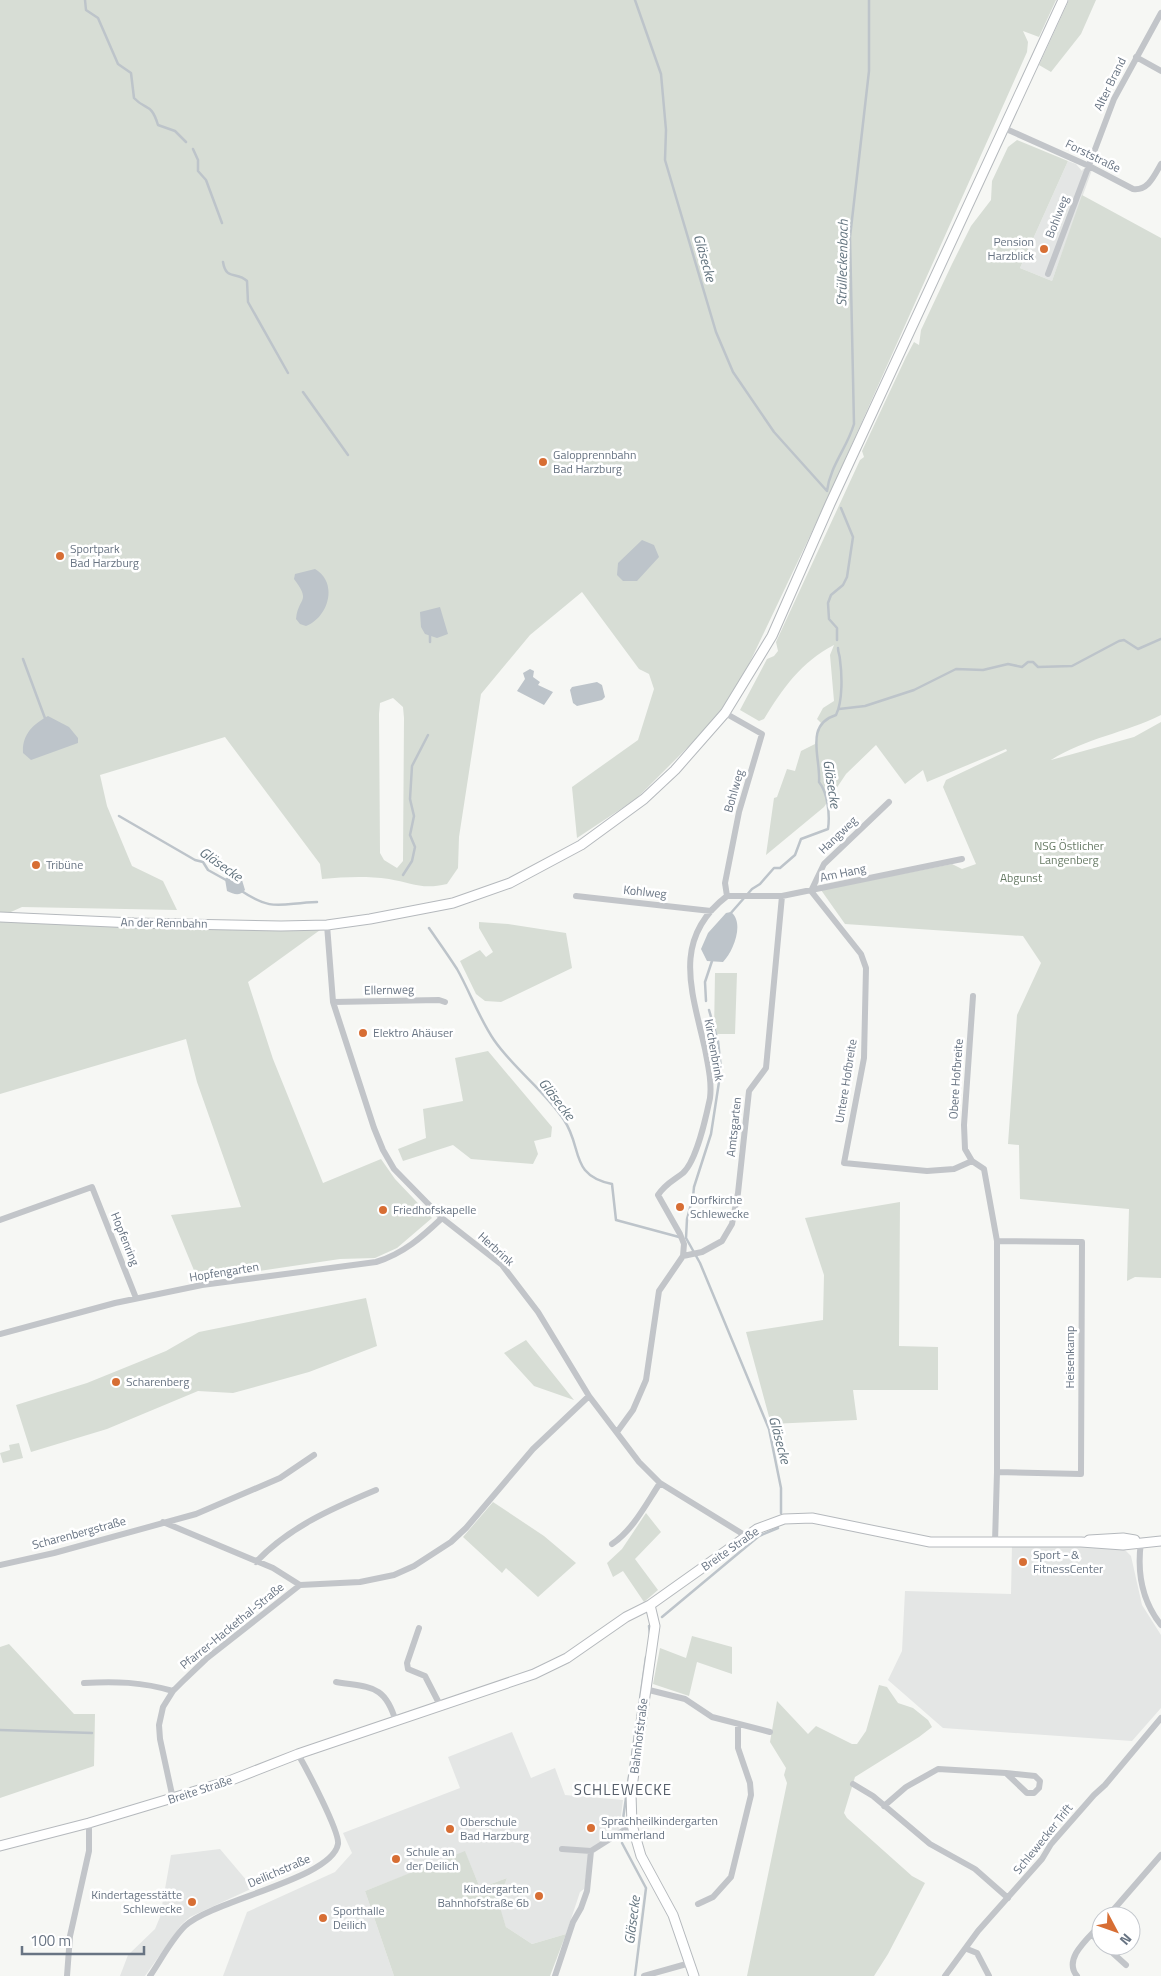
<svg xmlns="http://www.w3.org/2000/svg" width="1161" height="1976" font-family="'Titillium Web',sans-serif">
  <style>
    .built { fill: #e4e6e5 }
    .green { fill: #d7ddd5; fill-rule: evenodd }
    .water { fill: #bdc4ca }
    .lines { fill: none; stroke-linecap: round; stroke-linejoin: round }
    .stream { stroke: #bdc4ca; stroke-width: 2.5 }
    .secondary-casing { stroke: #b5b9bd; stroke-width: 11 }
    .street { stroke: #c2c5c9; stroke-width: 6 }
    .secondary { stroke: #fff; stroke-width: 9 }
    .poi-dot { fill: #d76e34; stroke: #fff; stroke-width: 2 }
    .labels { text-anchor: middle; stroke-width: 5; stroke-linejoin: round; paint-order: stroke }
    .street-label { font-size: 12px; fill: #687483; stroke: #fff }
    .poi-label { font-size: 12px; fill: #687483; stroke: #fff; text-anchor: start }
    .park-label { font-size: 12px; fill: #687b66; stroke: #fff }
    .water-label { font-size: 14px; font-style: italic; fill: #63747f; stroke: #fff }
    .quarter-label { font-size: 15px; letter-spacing: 1px; fill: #555e69; stroke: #fff }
  </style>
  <rect width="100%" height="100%" fill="#f6f7f4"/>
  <!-- built -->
  <path class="built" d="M1068,161L1076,164L1082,171L1083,169L1092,170L1052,281L1020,268Z
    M1012,1544L1123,1548L1131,1556L1142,1605L1161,1635V1708L1132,1741L943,1728L888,1680L902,1651L905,1591L1011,1594Z
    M512,1732L531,1778L555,1768L565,1795L623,1800L619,1831L590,1849L584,1889L580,1892L566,1934L532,1944L506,1927L497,1901L507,1878L480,1888L465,1852L365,1891L394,1976H223L247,1912L335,1872L352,1853L343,1833L460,1788L448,1757Z
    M220,1849L253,1888L190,1917L181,1925L145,1976H120L128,1955L155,1929L160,1917L171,1855Z"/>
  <!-- green -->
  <path class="green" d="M0,0H1056L1039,37L1023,31L1028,42L1027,52L827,500L749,664L720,712L695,740L636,799L577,838L572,787L638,740L654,689L649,674L639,669L582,592L530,635L481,694L459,837L458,868L447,884C422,890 412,883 389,879C366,876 345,877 322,879L320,864L225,737L100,775L107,806L132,866L163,881L177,910L22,907L2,916L327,925L248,982L273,1059L323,1183L381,1159L395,1179L432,1218L397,1248L375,1258L340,1259L198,1280L171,1215L241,1207L197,1082L186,1039L0,1094ZM393,698L403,707L404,718L403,861L397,868L384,860L380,853L379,714L380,703Z
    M1069,0H1096L1081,34L1051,72L1039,65Z
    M1017,140L1068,161L1020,268L1052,281L1082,195L1161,238V715C1125,733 1086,738 1051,760L1134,737L1161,722V1278L1135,1277L1127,1281L1129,1209L1020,1199L1019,1145L1008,1144L1017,1015L1041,963L1023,936L845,924L821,890L952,864L962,869L976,864L943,787L946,780L1007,751L1006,749L927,782L923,770L905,784L876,745L846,774L824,807L766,855L774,798L777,797L787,769L795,771L801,751L815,744L821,723L817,719L823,708L834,701L830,655L834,645C801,662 783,688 764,719L759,721L740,710L767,659L774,656L778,651L776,642L860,460L864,457L862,451L906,357L914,342L919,345L921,330L952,264L971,226L991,200L992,181L1008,147Z
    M479,922L508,924L566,933L572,968L501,1002L485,1001L476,994L460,961L480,950L486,957L493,952L479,928Z
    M715,973H737L735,1034H714Z
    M488,1051L552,1127L551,1137L534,1141L538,1154L533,1164L471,1159L453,1145L403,1161L398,1149L426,1138L423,1109L463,1101L455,1058Z
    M900,1202L899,1346L938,1347V1390H853L857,1420L771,1424L746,1332L823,1320L824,1275L805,1218Z
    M366,1298L377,1346L309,1372L233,1393L198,1391L107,1429L31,1452L16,1405L87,1383L166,1351L199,1332Z
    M526,1340L574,1400L534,1386L504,1353Z
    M19,1443L23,1458L3,1463L0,1453L10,1450L9,1445Z
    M493,1502L544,1536L576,1563L538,1597L506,1568L502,1573L463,1537Z
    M646,1513L661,1532L635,1559L658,1590L644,1602L623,1571L613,1577L607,1563L622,1549Z
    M692,1636L732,1647V1674L697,1662L689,1696L653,1684L660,1648L686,1658Z
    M9,1644L74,1714H95L94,1766L0,1798V1647Z
    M879,1685L887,1687L898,1703L913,1708L928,1720L932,1727L919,1737L855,1777L844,1813L847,1818L912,1876L925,1883L888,1954L874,1976H747L787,1783L784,1775L786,1768L770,1742L777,1701L808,1734L816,1726L852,1744H857L866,1731Z
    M465,1851L480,1888L507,1878L498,1901L506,1927L532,1944L566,1934L550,1976H394L365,1891Z"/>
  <!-- water -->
  <path class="water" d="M642,540L654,545L659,557L637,581H623L617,575L618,563Z
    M315,569C339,583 328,618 306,626L300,624L296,619C298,597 312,603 294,579L295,574Z
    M440,607L448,634L437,638L425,634L421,627L420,612Z
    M530,669L534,671L533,677L540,682L538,685L553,692L544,705L517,691L525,679L523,673Z
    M597,682L602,685L605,697L602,700L577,706L573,703L570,690L572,687Z
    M48,716L69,727L78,738V743L31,760L23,753C22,735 32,725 48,716Z
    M229,876L242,880L245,890C239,897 234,894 227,891L225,879Z
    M731,912C745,923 733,952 723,962L707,961L701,949L708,933L726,913Z"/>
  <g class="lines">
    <!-- stream -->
    <path class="stream" d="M85,0L86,10L98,18L118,64L131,73L134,98C146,111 151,102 158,125L175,131L186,142
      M635,0L661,74L666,130L665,160L716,332L733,372L774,432L827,491
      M193,149L198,160V171L206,180L222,223
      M223,262C226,281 237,271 247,281L248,302L288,373
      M303,392L348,455
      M827,491C830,466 847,448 854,424L850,237L869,71V0
      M837,640V628L829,619L828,603L831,595L843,585L847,577L853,537L841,508
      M430,642V634
      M23,659L46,721
      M839,709L865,706L914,690L956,669L983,670L1008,664L1022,667L1028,662H1033L1038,667L1072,666L1119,641L1124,640L1138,649L1161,639
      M119,816L195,860L203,862L208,870L226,880
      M403,875L412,861L415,847L410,835L414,816L410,799L412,766L428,735
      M240,890C274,913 280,903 317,902
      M730,914L752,889L760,884L774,868H780L795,855L801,839L828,829C830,815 828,793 819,782C821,758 804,725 836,715C843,701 842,674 840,660C840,655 838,653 838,648
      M429,928C438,941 448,955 457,969C470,992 479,1018 494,1040C514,1069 544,1090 564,1120C583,1148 569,1175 612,1184L616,1220L679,1237
      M706,1001L705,982L712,961
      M709,1010L718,1041L721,1069L711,1134L694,1187L693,1197L687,1219L686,1238L700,1263L769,1429L781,1488V1513
      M662,1617L759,1536L778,1528
      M649,1626L650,1634
      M0,1730L92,1733
      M622,1826L646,1657
      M622,1843L646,1888L635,1976"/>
    <defs>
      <path id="secondary" d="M0,917L134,923L281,926L327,925L370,919L453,903L510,883L581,845L644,799L675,770L725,713L772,636L830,504L1063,0
        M1089,1540L1123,1538L1135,1540
        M650,1605L655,1626L631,1794L632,1825L641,1856L673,1915L694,1976
        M0,1846L89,1823L229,1781L298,1754L534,1674L567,1658L626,1617L650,1605L757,1529L784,1519L812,1518L930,1542H1081L1123,1545L1161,1541"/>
    </defs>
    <!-- secondary casing -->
    <use href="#secondary" class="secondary-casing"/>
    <!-- street -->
    <path class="street" d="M1136,57L1161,71
      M1004,128L1089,166L1133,189C1148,191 1154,176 1161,164
      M1048,274L1114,99L1161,13
      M725,713L762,734L739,812L725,883L727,896
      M889,802L824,864L811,891L861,954L866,968L864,1058L844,1163L927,1171L954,1169L972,1161
      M576,896L711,911
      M327,925L333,1002L374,1128L383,1150L394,1169L442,1218L502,1265L538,1312L589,1396L639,1462L660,1483L746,1536
      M973,996L964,1125L965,1149L972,1161L984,1169L997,1241V1472L995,1542
      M333,1002L439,1000L445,1002
      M0,1220L92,1187L136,1298
      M997,1241L1082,1242L1081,1474L997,1472
      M683,1256L702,1252L722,1241L732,1224L738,1193L749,1091L766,1068L782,896
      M0,1334L115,1303L202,1285L376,1262C403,1254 422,1237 442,1218
      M617,1432L633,1410L646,1380L659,1291L683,1256L684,1244L680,1234L658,1195C666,1183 673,1181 683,1173C697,1160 706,1117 710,1098C712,1082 708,1065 705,1049C692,991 671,939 727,896H782L962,859
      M163,1522L273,1568L300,1585
      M1141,1542C1137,1571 1142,1601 1161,1625
      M612,1544C633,1530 646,1504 660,1483
      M256,1562C289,1527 333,1508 376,1490
      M0,1565L54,1553L196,1514L280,1478L314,1455
      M419,1628L407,1663L408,1669L425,1676L441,1707
      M336,1682C371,1688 385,1684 396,1722
      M84,1683C115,1681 142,1682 173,1691
      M645,1689L685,1699L712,1717L770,1732
      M853,1784L873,1796L930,1844L975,1869L1008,1898
      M173,1799L160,1739L159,1725L163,1707L173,1691L182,1682L206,1659L300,1585L360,1582L394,1575L414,1566L451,1542L466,1528L533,1449L589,1396
      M884,1806L906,1787L938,1769L1006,1773L1027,1793H1034L1039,1788L1040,1781L1035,1776L1006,1773
      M562,1849L591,1851L632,1825
      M698,1904L713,1897L731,1877L751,1795L750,1783L738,1748V1724
      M1108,1916L1161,1855
      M1092,1935L1101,1943
      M1105,1946L1126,1965
      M967,1949L977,1953L989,1976
      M67,1976L70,1936L89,1851V1823
      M150,1976C161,1960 171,1940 185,1926C212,1900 332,1879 338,1844C340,1832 306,1768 298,1754
      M555,1976L573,1922L581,1908L587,1891L591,1851
      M644,1976L690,1963
      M945,1976L978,1931L1042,1859L1051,1844L1094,1795L1105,1785L1161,1718
      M1077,1976C1062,1958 1090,1937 1101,1924"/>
    <!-- secondary -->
    <use href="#secondary" class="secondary"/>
  </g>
  <!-- markers -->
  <g class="poi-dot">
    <circle cx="1044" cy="249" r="5"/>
    <circle cx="543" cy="462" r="5"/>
    <circle cx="60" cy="556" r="5"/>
    <circle cx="36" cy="865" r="5"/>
    <circle cx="363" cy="1033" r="5"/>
    <circle cx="680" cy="1207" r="5"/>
    <circle cx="383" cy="1210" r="5"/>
    <circle cx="116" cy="1382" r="5"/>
    <circle cx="1023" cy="1562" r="5"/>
    <circle cx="591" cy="1828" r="5"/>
    <circle cx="450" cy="1829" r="5"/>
    <circle cx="396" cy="1859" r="5"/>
    <circle cx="539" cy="1896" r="5"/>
    <circle cx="192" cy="1902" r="5"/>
    <circle cx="323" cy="1918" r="5"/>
  </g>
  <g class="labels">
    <!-- street labels -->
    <g class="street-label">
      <text transform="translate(1110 84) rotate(-64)" y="4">Alter Brand</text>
      <text transform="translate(1093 156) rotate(26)" y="4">Forststraße</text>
      <text transform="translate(1057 217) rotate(-69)" y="4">Bohlweg</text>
      <text transform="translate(734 791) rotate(-74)" y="4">Bohlweg</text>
      <text transform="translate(838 835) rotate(-44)" y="4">Hangweg</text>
      <text transform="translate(843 873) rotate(-12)" y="4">Am Hang</text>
      <text transform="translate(645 892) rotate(6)" y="4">Kohlweg</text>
      <text transform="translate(164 923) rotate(1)" y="4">An der Rennbahn</text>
      <text transform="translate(389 990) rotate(-1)" y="4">Ellernweg</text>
      <text transform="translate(714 1050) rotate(80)" y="4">Kirchenbrink</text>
      <text transform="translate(956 1079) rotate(-86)" y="4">Obere Hofbreite</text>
      <text transform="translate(846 1081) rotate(-81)" y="4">Untere Hofbreite</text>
      <text transform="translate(734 1127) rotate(-84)" y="4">Amtsgarten</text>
      <text transform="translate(125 1239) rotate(68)" y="4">Hopfenring</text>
      <text transform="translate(496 1249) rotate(42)" y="4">Herbrink</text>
      <text transform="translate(224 1272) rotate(-9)" y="4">Hopfengarten</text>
      <text transform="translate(1070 1357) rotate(-90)" y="4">Heisenkamp</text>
      <text transform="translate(79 1533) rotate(-15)" y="4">Scharenbergstraße</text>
      <text transform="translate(730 1549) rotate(-35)" y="4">Breite Straße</text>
      <text transform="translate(232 1626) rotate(-39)" y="4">Pfarrer-Hackethal-Straße</text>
      <text transform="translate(639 1736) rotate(-83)" y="4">Bahnhofstraße</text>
      <text transform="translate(200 1790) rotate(-18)" y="4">Breite Straße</text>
      <text transform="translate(1043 1839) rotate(-51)" y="4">Schlewecker Trift</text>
      <text transform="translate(279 1871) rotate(-23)" y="4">Deilichstraße</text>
    </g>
    <!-- poi labels -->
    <g class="poi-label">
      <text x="1034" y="246" text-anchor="end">Pension<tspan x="1034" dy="14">Harzblick</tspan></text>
      <text x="553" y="459">Galopprennbahn<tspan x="553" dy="14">Bad Harzburg</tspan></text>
      <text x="70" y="553">Sportpark<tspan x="70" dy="14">Bad Harzburg</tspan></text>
      <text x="46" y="869">Tribüne</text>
      <text x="373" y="1037">Elektro Ahäuser</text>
      <text x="690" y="1204">Dorfkirche<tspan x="690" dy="14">Schlewecke</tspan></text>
      <text x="393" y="1214">Friedhofskapelle</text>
      <text x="126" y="1386">Scharenberg</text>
      <text x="1033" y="1559">Sport - &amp;<tspan x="1033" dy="14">FitnessCenter</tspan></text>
      <text x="601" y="1825">Sprachheilkindergarten<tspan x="601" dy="14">Lummerland</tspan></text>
      <text x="460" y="1826">Oberschule<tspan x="460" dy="14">Bad Harzburg</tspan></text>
      <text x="406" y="1856">Schule an<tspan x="406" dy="14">der Deilich</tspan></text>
      <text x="529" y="1893" text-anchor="end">Kindergarten<tspan x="529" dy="14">Bahnhofstraße 6b</tspan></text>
      <text x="182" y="1899" text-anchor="end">Kindertagesstätte<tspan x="182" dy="14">Schlewecke</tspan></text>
      <text x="333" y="1915">Sporthalle<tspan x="333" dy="14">Deilich</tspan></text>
    </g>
    <!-- park labels -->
    <g class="park-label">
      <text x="1069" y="850">NSG Östlicher<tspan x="1069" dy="14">Langenberg</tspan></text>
      <text x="1021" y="882">Abgunst</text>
    </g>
    <!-- water labels -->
    <g class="water-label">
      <text transform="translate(705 258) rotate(74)" y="5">Gläsecke</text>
      <text transform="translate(842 263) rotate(-89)" y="5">Strülleckenbach</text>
      <text transform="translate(832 784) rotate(81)" y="5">Gläsecke</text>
      <text transform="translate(221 864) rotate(35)" y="5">Gläsecke</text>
      <text transform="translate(557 1099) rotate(52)" y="5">Gläsecke</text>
      <text transform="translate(780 1440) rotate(75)" y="5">Gläsecke</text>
      <text transform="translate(632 1920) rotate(-83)" y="5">Gläsecke</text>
    </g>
    <!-- quarter labels -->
    <g class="quarter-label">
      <text x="623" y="1795">SCHLEWECKE</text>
    </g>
  </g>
  <!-- north arrow -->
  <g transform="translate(1116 1931) rotate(131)"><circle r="24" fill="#ffffff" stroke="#c3c7cd"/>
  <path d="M0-4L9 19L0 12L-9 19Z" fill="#d76e34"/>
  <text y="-8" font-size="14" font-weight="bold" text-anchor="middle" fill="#687483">N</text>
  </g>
  <!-- scale -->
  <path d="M22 1946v8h122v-8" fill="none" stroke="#687483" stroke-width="2.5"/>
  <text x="30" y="1946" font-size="15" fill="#687483" stroke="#ffffff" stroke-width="4" paint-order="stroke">100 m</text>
</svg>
